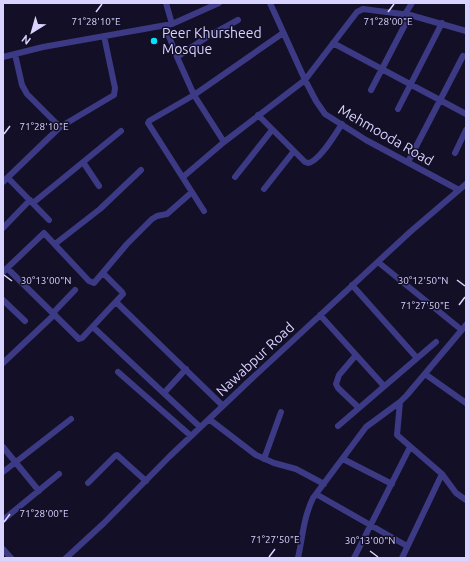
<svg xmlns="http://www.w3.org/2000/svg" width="469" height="561" font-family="Ubuntu,sans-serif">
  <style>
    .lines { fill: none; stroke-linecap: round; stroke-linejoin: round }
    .minor { stroke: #3d3a85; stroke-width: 6 }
    .ticks { fill: none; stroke: #d9d4ff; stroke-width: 1.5 }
    .poi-dot { fill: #00e5ff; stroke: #130f26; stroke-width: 1.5 }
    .labels { text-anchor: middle; stroke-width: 3; stroke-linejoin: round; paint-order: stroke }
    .poi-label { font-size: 14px; fill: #d9d4ff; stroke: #130f26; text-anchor: start }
    .street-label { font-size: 14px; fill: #d9d4ff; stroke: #130f26 }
    .ticks-label { font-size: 10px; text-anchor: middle; fill: #d9d4ff; stroke: #130f26; stroke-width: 3; stroke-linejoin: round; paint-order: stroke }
  </style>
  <rect width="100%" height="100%" fill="#130f26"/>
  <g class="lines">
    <!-- minor -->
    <path class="minor" d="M166,3L172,24
      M270,3L305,80L316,101L325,114L366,140L459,190
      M405,14L412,3
      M165,26L177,57L194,95L224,142
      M333,43L466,114
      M15,54L22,85L27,94L60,127
      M3,57L43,47L172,24L219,3
      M177,57L207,37L238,20
      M371,90L410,15
      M398,109L442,23
      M258,115L305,162L308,163C320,161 335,134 342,124
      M455,153L466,130
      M83,162L99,186
      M408,162L463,56
      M183,177L224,142L305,80L357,12L363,9L410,15L466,31
      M235,177L272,130
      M8,178L49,220
      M3,182L60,127L114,95L115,88L104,36
      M264,189L294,151
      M33,203L121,131
      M204,211L148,123L149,121L194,95L283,33
      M3,228L30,200
      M55,244L100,209L141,170
      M378,262L458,327
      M7,268L79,339L82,338L123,294L122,292L103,273
      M3,272L44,233L89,281L94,283L127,244L152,219L157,216L167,214L192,192
      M352,285L417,358
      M3,300L25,321
      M116,302L223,406
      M53,313L75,290
      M320,315L384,386
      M93,327L200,427
      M356,355L339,375L336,384L338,388L359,408
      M3,363L55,314
      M118,372L191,436
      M425,374L466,403
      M164,393L186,369
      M400,402L397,435L442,474L456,493L466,500
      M209,419L256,455L274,463L296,469L324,484
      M338,426L436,342
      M3,447L39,491
      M264,459L281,412
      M343,459L392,484
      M3,472L71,419
      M88,483L115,456L117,455L146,481
      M316,494L407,546
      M3,520L59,474
      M3,549L11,558
      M66,558L104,523L170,456L247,383L410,232L466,184
      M298,558C303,536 303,519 313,498L366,427L400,402L407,395L466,325
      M354,558L410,447
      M402,558L442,474"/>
  </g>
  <!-- ticks -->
  <path class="ticks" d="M96,12L102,4M388,12L394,4M4,134L10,126M4,275L12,281M457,280L465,286M459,305L465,297M4,522L10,514M370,551L378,557M269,557L275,549"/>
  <!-- markers -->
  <circle class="poi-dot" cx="154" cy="41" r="4"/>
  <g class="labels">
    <!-- poi labels -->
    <g class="poi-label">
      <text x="162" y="38">Peer Khursheed<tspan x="162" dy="16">Mosque</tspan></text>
    </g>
    <!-- street labels -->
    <g class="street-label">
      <text transform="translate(386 135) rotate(30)" y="5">Mehmooda Road</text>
      <text transform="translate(255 359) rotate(-43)" y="5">Nawabpur Road</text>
    </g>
  </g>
  <g class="ticks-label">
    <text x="96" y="25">71°28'10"E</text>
    <text x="388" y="25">71°28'00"E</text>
    <text x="44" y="130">71°28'10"E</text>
    <text x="423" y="284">30°12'50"N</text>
    <text x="46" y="284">30°13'00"N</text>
    <text x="425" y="309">71°27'50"E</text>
    <text x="44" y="517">71°28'00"E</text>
    <text x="275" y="543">71°27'50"E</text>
    <text x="370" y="544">30°13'00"N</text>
  </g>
  <!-- border -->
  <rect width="469" height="561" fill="none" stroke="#d9d4ff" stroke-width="8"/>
  <!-- north arrow -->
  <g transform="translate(32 32) rotate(217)" stroke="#130f26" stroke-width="3" paint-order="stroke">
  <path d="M0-3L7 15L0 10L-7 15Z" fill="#d9d4ff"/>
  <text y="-6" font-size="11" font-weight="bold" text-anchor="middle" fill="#d9d4ff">N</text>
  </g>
</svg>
